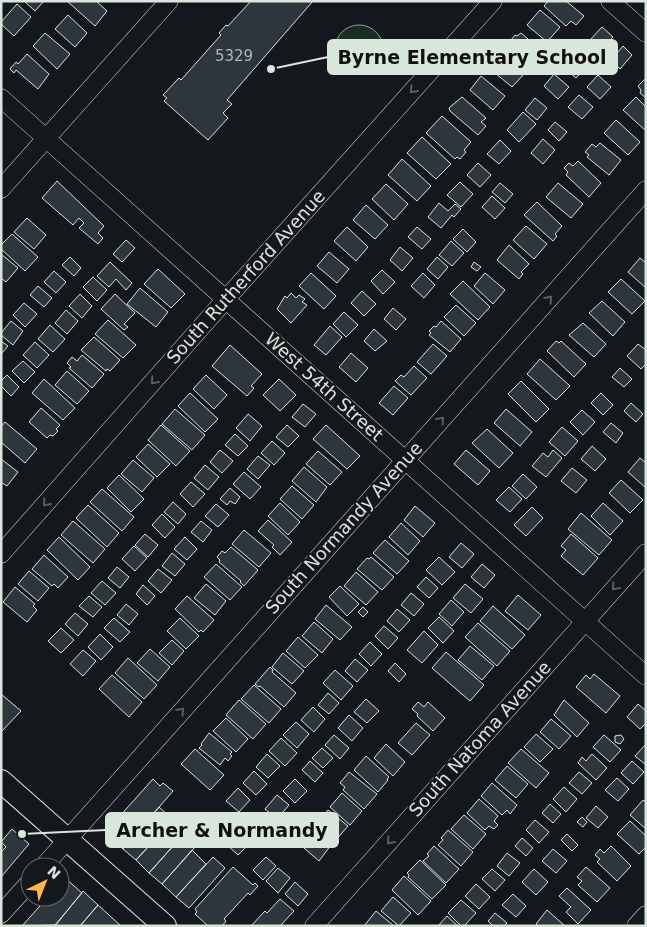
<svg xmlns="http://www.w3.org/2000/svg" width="647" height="927" font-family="'DejaVu Sans',sans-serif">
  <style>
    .green { fill: #1a2d24; stroke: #939e99 }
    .building { fill: #2c363c; stroke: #d8e6dc }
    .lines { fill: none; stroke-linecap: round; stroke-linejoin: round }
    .minor-casing { stroke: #d8e6dc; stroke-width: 19 }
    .major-casing { stroke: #d8e6dc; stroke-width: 24 }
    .minor { stroke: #14181c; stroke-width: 18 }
    .major { stroke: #14181c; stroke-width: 22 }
    .oneway { stroke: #59605f }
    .labels { text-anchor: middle; stroke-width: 4; stroke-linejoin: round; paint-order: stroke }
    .number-label { font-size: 15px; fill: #adbab4 }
    .street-label { font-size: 18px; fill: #d8e6dc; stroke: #14181c }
    .leader { fill: none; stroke: #d8e6dc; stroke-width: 2 }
    .callout-dot { fill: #d8e6dc; stroke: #14181c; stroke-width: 2 }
    .callout { fill: #d8e6dc; stroke: #d8e6dc; stroke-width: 2 }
    .callout-label { font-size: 19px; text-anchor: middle; font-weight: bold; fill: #111 }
  </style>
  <rect width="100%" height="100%" fill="#14181c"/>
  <!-- green -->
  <path class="green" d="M335 49a24 24 0 1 1 48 0a24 24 0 1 1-48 0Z"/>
  <!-- building -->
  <path class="building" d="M24,1H44L35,11Z
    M67,1H96L107,11L95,26Z
    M251,1H313L227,100L232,104L223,113L228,118L208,140L164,101L167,98L163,95L179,78L181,80L221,35L219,33L226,25L228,26Z
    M548,1H566L584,16L576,25L571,21L566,26L544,6Z
    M17,4L31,17L14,36L1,24V22Z
    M540,10L560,27L547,42L527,25Z
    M68,15L87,33L75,47L55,29Z
    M602,27L613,37L602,50L590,40Z
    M45,33L70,54L57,69L33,46Z
    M521,33L543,52L531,66L507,45L515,35L517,36Z
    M623,46L632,55L620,69L611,60Z
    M574,53L588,65L576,78L562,66Z
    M27,54L49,74L38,89L16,70L14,73L10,69L16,62L18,64Z
    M501,54L524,74L512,87L489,68Z
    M554,74L569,87L558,99L544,86Z
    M598,75L611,87L600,99L587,87Z
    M481,76L505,96L493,110L470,90Z
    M646,78V98L640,93L641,90L638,86Z
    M579,95L593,107L582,119L568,107Z
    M462,97L486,118L481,122L486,126L478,135L450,111L449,108Z
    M636,97L646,107V131L623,110Z
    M535,98L547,108L537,120L525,110Z
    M523,112L536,124L519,142L507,130Z
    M442,116L471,142L464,150L466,152L460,159L457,157L455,159L426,133Z
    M616,120L640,142L628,155L604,133Z
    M555,122L567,132L559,141L548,130Z
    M422,137L451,164L436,179L407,153Z
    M543,139L555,150L543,164L531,153Z
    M500,140L511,151L499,164L487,154Z
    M600,143L621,160L609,175L587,157L589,155L585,152L592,144L596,147Z
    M402,159L431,186L417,201L388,175Z
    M578,161L601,183L589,197L566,175L568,172L564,168L569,163L573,166Z
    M478,163L491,175L480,187L467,175Z
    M57,181L104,226L98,233L103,238L98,244L79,228L84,223L79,218L73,225L42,198Z
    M460,182L473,194L461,207L447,195Z
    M500,183L513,194L505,203L492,192Z
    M558,183L583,204L571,218L546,197Z
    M386,184L408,204L394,220L372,199Z
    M492,196L505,208L495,219L482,207Z
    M537,202L562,226L555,234L557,236L553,241L524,215Z
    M439,203L448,211L455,204L461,209L454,217L452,215L441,228L428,217Z
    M366,205L388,225L375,239L353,220Z
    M27,218L46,235L34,249L14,232Z
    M526,226L547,244L534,259L513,240Z
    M347,227L368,247L356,261L334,241Z
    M417,227L431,239L422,249L408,237Z
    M463,229L476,242L467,252L453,239Z
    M12,234L38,257L25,271L1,249V245Z
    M126,240L135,248L122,262L113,254Z
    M451,241L464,253L452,266L439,255Z
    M509,245L529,264L521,272L523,274L519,279L497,260Z
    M400,247L413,258L402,271L390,260Z
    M329,252L349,269L337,283L317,266Z
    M1,254L18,268L6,282L1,278Z
    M70,257L81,268L74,276L62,265Z
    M437,257L448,267L438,279L427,269Z
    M640,258L646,263V288L628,272Z
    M110,262L132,283L126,290L116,279L109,287L97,276Z
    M474,262L481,267L477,271L471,267Z
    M158,269L185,294L171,308L144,284Z
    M382,270L395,282L383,294L371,281Z
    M54,271L66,282L56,293L44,282Z
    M311,273L336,296L324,309L299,286Z
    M423,273L435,285L424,298L411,286Z
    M485,273L505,290L493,304L474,286Z
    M93,277L107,290L97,301L83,287Z
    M621,279L645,301L632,314L608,292Z
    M463,281L490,307L478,320L450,294Z
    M38,286L52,298L44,307L30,295Z
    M140,288L168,312L156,327L127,304Z
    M362,291L376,304L364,316L351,303Z
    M291,293L296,298L299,295L305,299L302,302L307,305L291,323L277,309L285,296L287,298Z
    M80,294L92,306L82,318L69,306Z
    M115,294L135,313L124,324L128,327L124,330L101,309Z
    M602,301L625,322L613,336L589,313Z
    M24,303L37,314L25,327L13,315Z
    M456,305L476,323L464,336L444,317Z
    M393,308L406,319L396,330L384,319Z
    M66,310L78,321L67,334L55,323Z
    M344,312L358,325L346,337L333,324Z
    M108,320L136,345L123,358L95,334Z
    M11,321L23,331L13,345L1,335V333Z
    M441,321L461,339L450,352L429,335L431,333L429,331L434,326L436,327Z
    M583,323L606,344L594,357L569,335Z
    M50,325L65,339L53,352L38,339Z
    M330,326L342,337L326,355L314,345Z
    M374,329L387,341L375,351L364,341Z
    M94,337L120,360L110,371L107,369L106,371L81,350Z
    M1,341L8,346L1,354Z
    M556,341L559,343L561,341L586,364L574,377L547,351Z
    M35,342L49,355L37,368L23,355Z
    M433,344L447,356L431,374L417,362Z
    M638,344L646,350V364L641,369L627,356Z
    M230,345L262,374L251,386L254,388L247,396L212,366Z
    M351,353L368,368L356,382L339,367Z
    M82,355L104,374L92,388L69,368L71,367L67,363L72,357L77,361Z
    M540,359L570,386L556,400L527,374Z
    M23,361L35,372L24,383L12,371Z
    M414,366L427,378L411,395L395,381L401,375L404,377Z
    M620,368L632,379L624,387L612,377Z
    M67,371L89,391L77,404L55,385Z
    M7,375L19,387L11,396L1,386V381Z
    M206,375L227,395L214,409L193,389Z
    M44,379L75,408L63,420L32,393Z
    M279,379L296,395L280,411L263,395Z
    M521,381L549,409L536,422L508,394Z
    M394,386L408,398L393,415L379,403Z
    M190,393L218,419L205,432L178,406Z
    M601,393L613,405L603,415L591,403Z
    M631,403L643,414L636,422L624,411Z
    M303,404L316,414L305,427L292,417Z
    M41,408L60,425L56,429L58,431L53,436L50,435L47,438L29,422Z
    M175,409L205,435L192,450L162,424Z
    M506,409L532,432L520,446L494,423Z
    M582,410L595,422L583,435L570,422Z
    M248,414L262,426L250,441L236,428Z
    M5,422L37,449L25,463L1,442V427Z
    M611,423L623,433L616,443L603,432Z
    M161,425L190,451L176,466L148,440Z
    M287,425L299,436L288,447L276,437Z
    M326,425L360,456L347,469L313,439Z
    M562,427L578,441L565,456L549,442Z
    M487,429L513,453L499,468L472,443Z
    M235,434L248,446L238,456L225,445Z
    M272,441L285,453L274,465L261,453Z
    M148,444L170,464L157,477L136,457Z
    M592,446L606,459L595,471L581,459Z
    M220,450L233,461L222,473L210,462Z
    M466,450L490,471L478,485L454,464Z
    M553,450L562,458L546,477L532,466L543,453L548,457Z
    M318,451L342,472L330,485L306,464Z
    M258,456L270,465L258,479L247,469Z
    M640,458L646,463V488L628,472Z
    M1,459L18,472L7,486L1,482Z
    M133,460L154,478L142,492L121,474Z
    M205,465L219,477L208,490L194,478Z
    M304,467L327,487L316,502L292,481Z
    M572,468L587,480L576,493L561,481Z
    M244,472L261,487L250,499L233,484Z
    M523,474L537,487L526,499L512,486Z
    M119,475L144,499L131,512L107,488Z
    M621,480L643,500L630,513L609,493Z
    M191,482L205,494L193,507L180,494Z
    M292,486L314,505L302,519L280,499Z
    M509,487L522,499L510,512L496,500Z
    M230,488L240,497L235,504L230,501L227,505L220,499Z
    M102,489L134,517L122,531L90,502Z
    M173,502L186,514L178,524L164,512Z
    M280,503L300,522L288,535L268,516Z
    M603,503L623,521L610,535L591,516Z
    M216,504L229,515L218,527L205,516Z
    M88,505L119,533L107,547L76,518Z
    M415,506L435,523L423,537L404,520Z
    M532,507L543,518L526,536L514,525Z
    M581,513L612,540L599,555L568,529Z
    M162,514L175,527L165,538L152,525Z
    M268,520L292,542L280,555L272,547L274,545L258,531Z
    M73,521L105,549L93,563L61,535Z
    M201,521L212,530L203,542L191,532Z
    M401,523L420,541L408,555L389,537Z
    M244,530L271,553L259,567L232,544Z
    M145,534L158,545L148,557L135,545Z
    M571,534L598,558L583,575L561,556L566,550L561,546Z
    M59,537L90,567L78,580L47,550Z
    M185,537L197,549L187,560L174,549Z
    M385,540L409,561L397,574L373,553Z
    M461,543L474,554L462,568L449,557Z
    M134,546L147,558L135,571L122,559Z
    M231,547L258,570L244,586L240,582L241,581L219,562L220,560L217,557L222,551L225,553Z
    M172,553L185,564L175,576L162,566Z
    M44,555L68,577L58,588L54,584L52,586L32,569Z
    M371,557L394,577L382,590L357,569L367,558L369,559Z
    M439,557L455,572L442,585L426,570Z
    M216,564L242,587L230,600L204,577Z
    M482,564L495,575L484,588L471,577Z
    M117,567L129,577L120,588L108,578Z
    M158,569L172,580L161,593L148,581Z
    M29,571L49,588L38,601L18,584Z
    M356,572L378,592L366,605L344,586Z
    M426,577L438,588L429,598L417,587Z
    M102,581L116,593L105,605L91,593Z
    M206,584L226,601L215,615L194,598Z
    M465,584L483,599L471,613L453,598Z
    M143,585L155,596L147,605L136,594Z
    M340,586L359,604L347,616L329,597Z
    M15,587L35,604L33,606L37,610L27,622L3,602Z
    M411,593L424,604L414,616L401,605Z
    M518,595L541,615L528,630L505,611Z
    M89,596L102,607L93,617L79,606Z
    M187,596L214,620L203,632L201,630L199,632L175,609Z
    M451,600L464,612L452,626L439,614Z
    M126,604L138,614L129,625L117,615Z
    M326,605L352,627L340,640L315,619Z
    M493,606L525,635L512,649L480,621Z
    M363,607L368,612L363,617L358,612Z
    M397,609L410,620L399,632L387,621Z
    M75,613L88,624L78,636L65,624Z
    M439,617L454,631L443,643L428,628Z
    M114,618L130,632L120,642L104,628Z
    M180,618L199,636L186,649L167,631Z
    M314,622L333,639L322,653L302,636Z
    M478,623L510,651L497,666L465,637Z
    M384,626L398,638L388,649L375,636Z
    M61,628L74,640L61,653L48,641Z
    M424,631L438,645L422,663L407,650Z
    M100,634L113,647L101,660L88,647Z
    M298,637L318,655L305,668L286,651Z
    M172,640L184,651L172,665L159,653Z
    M370,642L382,654L371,666L359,654Z
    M470,646L494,666L482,680L458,660Z
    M150,649L170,667L158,681L137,663Z
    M83,650L96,661L83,676L70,664Z
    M446,652L484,685L470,701L432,668Z
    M283,653L304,671L292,684L272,667Z
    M128,658L157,685L144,699L115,673Z
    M355,659L368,670L357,682L345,671Z
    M395,663L406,674L399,682L388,671Z
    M270,667L273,670L272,672L296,693L284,707L260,686L259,687L255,684Z
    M335,670L353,686L341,700L323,683Z
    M594,674L620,696L606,713L576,687L586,675L590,679Z
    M112,675L142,702L129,717L99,689Z
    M254,685L281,709L269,723L241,699Z
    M328,693L339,703L329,714L318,705Z
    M1,694L21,711L1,732Z
    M366,699L379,711L367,723L354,712Z
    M239,700L266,724L253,739L226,715Z
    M564,700L589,723L577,737L554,715Z
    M418,702L424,707L428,702L445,718L433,731L417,716L418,714L412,709Z
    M638,704L646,711V723L640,729L627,717Z
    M313,707L325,719L314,732L301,720Z
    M349,715L363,728L352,741L338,728Z
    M226,718L248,739L236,752L213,731Z
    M551,719L571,736L559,749L540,732Z
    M296,722L309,734L297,748L283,735Z
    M416,723L430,735L412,755L398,743Z
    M209,733L232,752L230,754L232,756L228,761L225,758L220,765L199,748L202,745L201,744Z
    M536,734L553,749L540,762L524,747Z
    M334,735L349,748L340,759L325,745Z
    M604,735L621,750L610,762L593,747Z
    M621,735L624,739L620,744L615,742V736Z
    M281,738L297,753L285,766L269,751Z
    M386,744L405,762L393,776L374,758Z
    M646,744V765L635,756Z
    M322,748L333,758L323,768L312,758Z
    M195,749L224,775L210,790L181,764Z
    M521,749L549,773L536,788L508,763Z
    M267,754L280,766L268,778L256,767Z
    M592,754L607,768L596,780L578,763L582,757L586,761Z
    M366,756L389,777L387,779L388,780L378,792L354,770Z
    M310,761L323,773L315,782L302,770Z
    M632,761L644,772L633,784L621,773Z
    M507,766L528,784L516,798L495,780Z
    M254,771L267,784L256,795L243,783Z
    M349,772L377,794L364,809L343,790L345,787L340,783Z
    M579,772L592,783L582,794L569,783Z
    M617,778L629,789L618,801L605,790Z
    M153,779L160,786L163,783L173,791L123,849L113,840L118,834L110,827Z
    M295,779L307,791L295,803L283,791Z
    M492,783L517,805L510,814L507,810L502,815L481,796Z
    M564,787L577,799L566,812L553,799Z
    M238,788L250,800L239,812L226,801Z
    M342,793L362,811L350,825L330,807Z
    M277,795L289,805L277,819L265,809Z
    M479,799L498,816L494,821L498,825L494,829L489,826L485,830L467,813Z
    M643,800L646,802V829L630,815Z
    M550,804L561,814L553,823L542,813Z
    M596,806L608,817L598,828L586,818Z
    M159,807L173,820L136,860L123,849Z
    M328,810L348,826L335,841L316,824Z
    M464,815L486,834L473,849L451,829Z
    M582,817L587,822L583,827L577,822Z
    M535,820L549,832L539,843L526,830Z
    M630,821L646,836V847L639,854L617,834Z
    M193,824L206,835L162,884L149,873Z
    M310,826L331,845L319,861L296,841Z
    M12,829L29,844L1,877V852L6,847L1,842Z
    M448,830L473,852L461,866L438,845L443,840L441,838Z
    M237,831L250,843L238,855L226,844Z
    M160,834L173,846L149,873L136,860Z
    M567,834L578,845L572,851L561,840Z
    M522,838L533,848L526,856L515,846Z
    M434,846L459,869L446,883L423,861L429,856L427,854Z
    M611,846L631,866L617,881L597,862L600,859L595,855L600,849L604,853Z
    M553,849L567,861L556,873L542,861Z
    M192,850L206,864L176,897L162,884Z
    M507,853L520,863L509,876L497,866Z
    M213,857L225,868L189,908L176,897Z
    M266,857L276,866L263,880L253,870Z
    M420,860L446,885L432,899L408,877L409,875L407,873Z
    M233,867L253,885L255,883L258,886L250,895L248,893L224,919L226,921L222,926H208L195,914L197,912L195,909Z
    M586,867L610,888L597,902L578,885L582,881L577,877Z
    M278,868L290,878L278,893L266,881Z
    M492,869L505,880L495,891L482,879Z
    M534,869L548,882L536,895L522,882Z
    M404,876L431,901L418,915L392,890Z
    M65,878L82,893L55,925L22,926L48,897H60V883Z
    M295,882L308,894L298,906L285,894Z
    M476,884L490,897L479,909L465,896Z
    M567,888L591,910L578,924L566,912L571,907L559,896Z
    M83,891L98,905L80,926H55Z
    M513,894L526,906L516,917L502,905Z
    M393,897L411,913L399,926L381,911Z
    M280,899L294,911L280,926H251L265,911L267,913Z
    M461,900L476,913L464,926H461L448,913Z
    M98,905L121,926H80Z
    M547,910L565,926H538L536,924Z
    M376,911L394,926H364Z
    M495,913L507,923L504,926H493L488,921Z
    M447,916L458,926H438Z"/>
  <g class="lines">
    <defs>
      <path id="minor" d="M610,1L646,33
        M1,98L646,676
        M1,189L169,1
        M1,554L226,299L493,1
        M43,867L646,190
        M1,914L30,882
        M314,926L646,553
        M636,926L646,915"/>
      <path id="major" d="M1,781L165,926"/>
    </defs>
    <!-- minor casing -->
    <use href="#minor" class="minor-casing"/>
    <!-- major casing -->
    <use href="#major" class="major-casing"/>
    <!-- minor -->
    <use href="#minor" class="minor"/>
    <!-- major -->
    <use href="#major" class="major"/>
  </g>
  <!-- one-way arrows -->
  <defs><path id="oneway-chevron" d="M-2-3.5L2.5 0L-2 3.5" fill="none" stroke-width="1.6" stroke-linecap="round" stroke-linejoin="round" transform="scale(1.25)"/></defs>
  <g class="oneway">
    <use href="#oneway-chevron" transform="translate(413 90) rotate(132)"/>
    <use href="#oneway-chevron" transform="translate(549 299) rotate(-48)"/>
    <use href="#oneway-chevron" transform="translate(154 381) rotate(131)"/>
    <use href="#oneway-chevron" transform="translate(441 420) rotate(-48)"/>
    <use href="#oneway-chevron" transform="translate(46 503) rotate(131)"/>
    <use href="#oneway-chevron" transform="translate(615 587) rotate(132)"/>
    <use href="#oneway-chevron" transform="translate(181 711) rotate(-48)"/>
    <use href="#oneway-chevron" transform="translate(390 841) rotate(132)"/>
  </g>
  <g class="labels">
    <!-- number labels -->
    <g class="number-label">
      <text x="234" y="61">5329</text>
    </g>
    <!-- street labels -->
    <g class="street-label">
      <text transform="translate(246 277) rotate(-48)" y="6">South Rutherford Avenue</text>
      <text transform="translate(324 387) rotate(42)" y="6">West 54th Street</text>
      <text transform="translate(344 528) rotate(-48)" y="6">South Normandy Avenue</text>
      <text transform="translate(480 739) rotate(-48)" y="6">South Natoma Avenue</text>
    </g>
  </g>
  <!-- callouts -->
  <path class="leader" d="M271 69L328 57M22 834L106 830"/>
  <g class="callout-dot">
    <circle cx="271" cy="69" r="5"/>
    <circle cx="22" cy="834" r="5"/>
  </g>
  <g class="callout">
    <rect x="328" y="40" width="289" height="34" rx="5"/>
    <rect x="106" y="813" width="232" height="34" rx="5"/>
  </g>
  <g class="callout-label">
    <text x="472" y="64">Byrne Elementary School</text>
    <text x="222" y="837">Archer &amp; Normandy</text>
  </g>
  <!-- border -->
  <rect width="647" height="927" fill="none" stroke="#d8e6dc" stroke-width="5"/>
  <!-- north arrow -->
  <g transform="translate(45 882) rotate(43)"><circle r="24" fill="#14181c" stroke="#626a69"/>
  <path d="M0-4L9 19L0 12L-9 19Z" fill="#ffb74d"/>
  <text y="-8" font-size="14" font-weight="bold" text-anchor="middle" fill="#d8e6dc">N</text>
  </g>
</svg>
